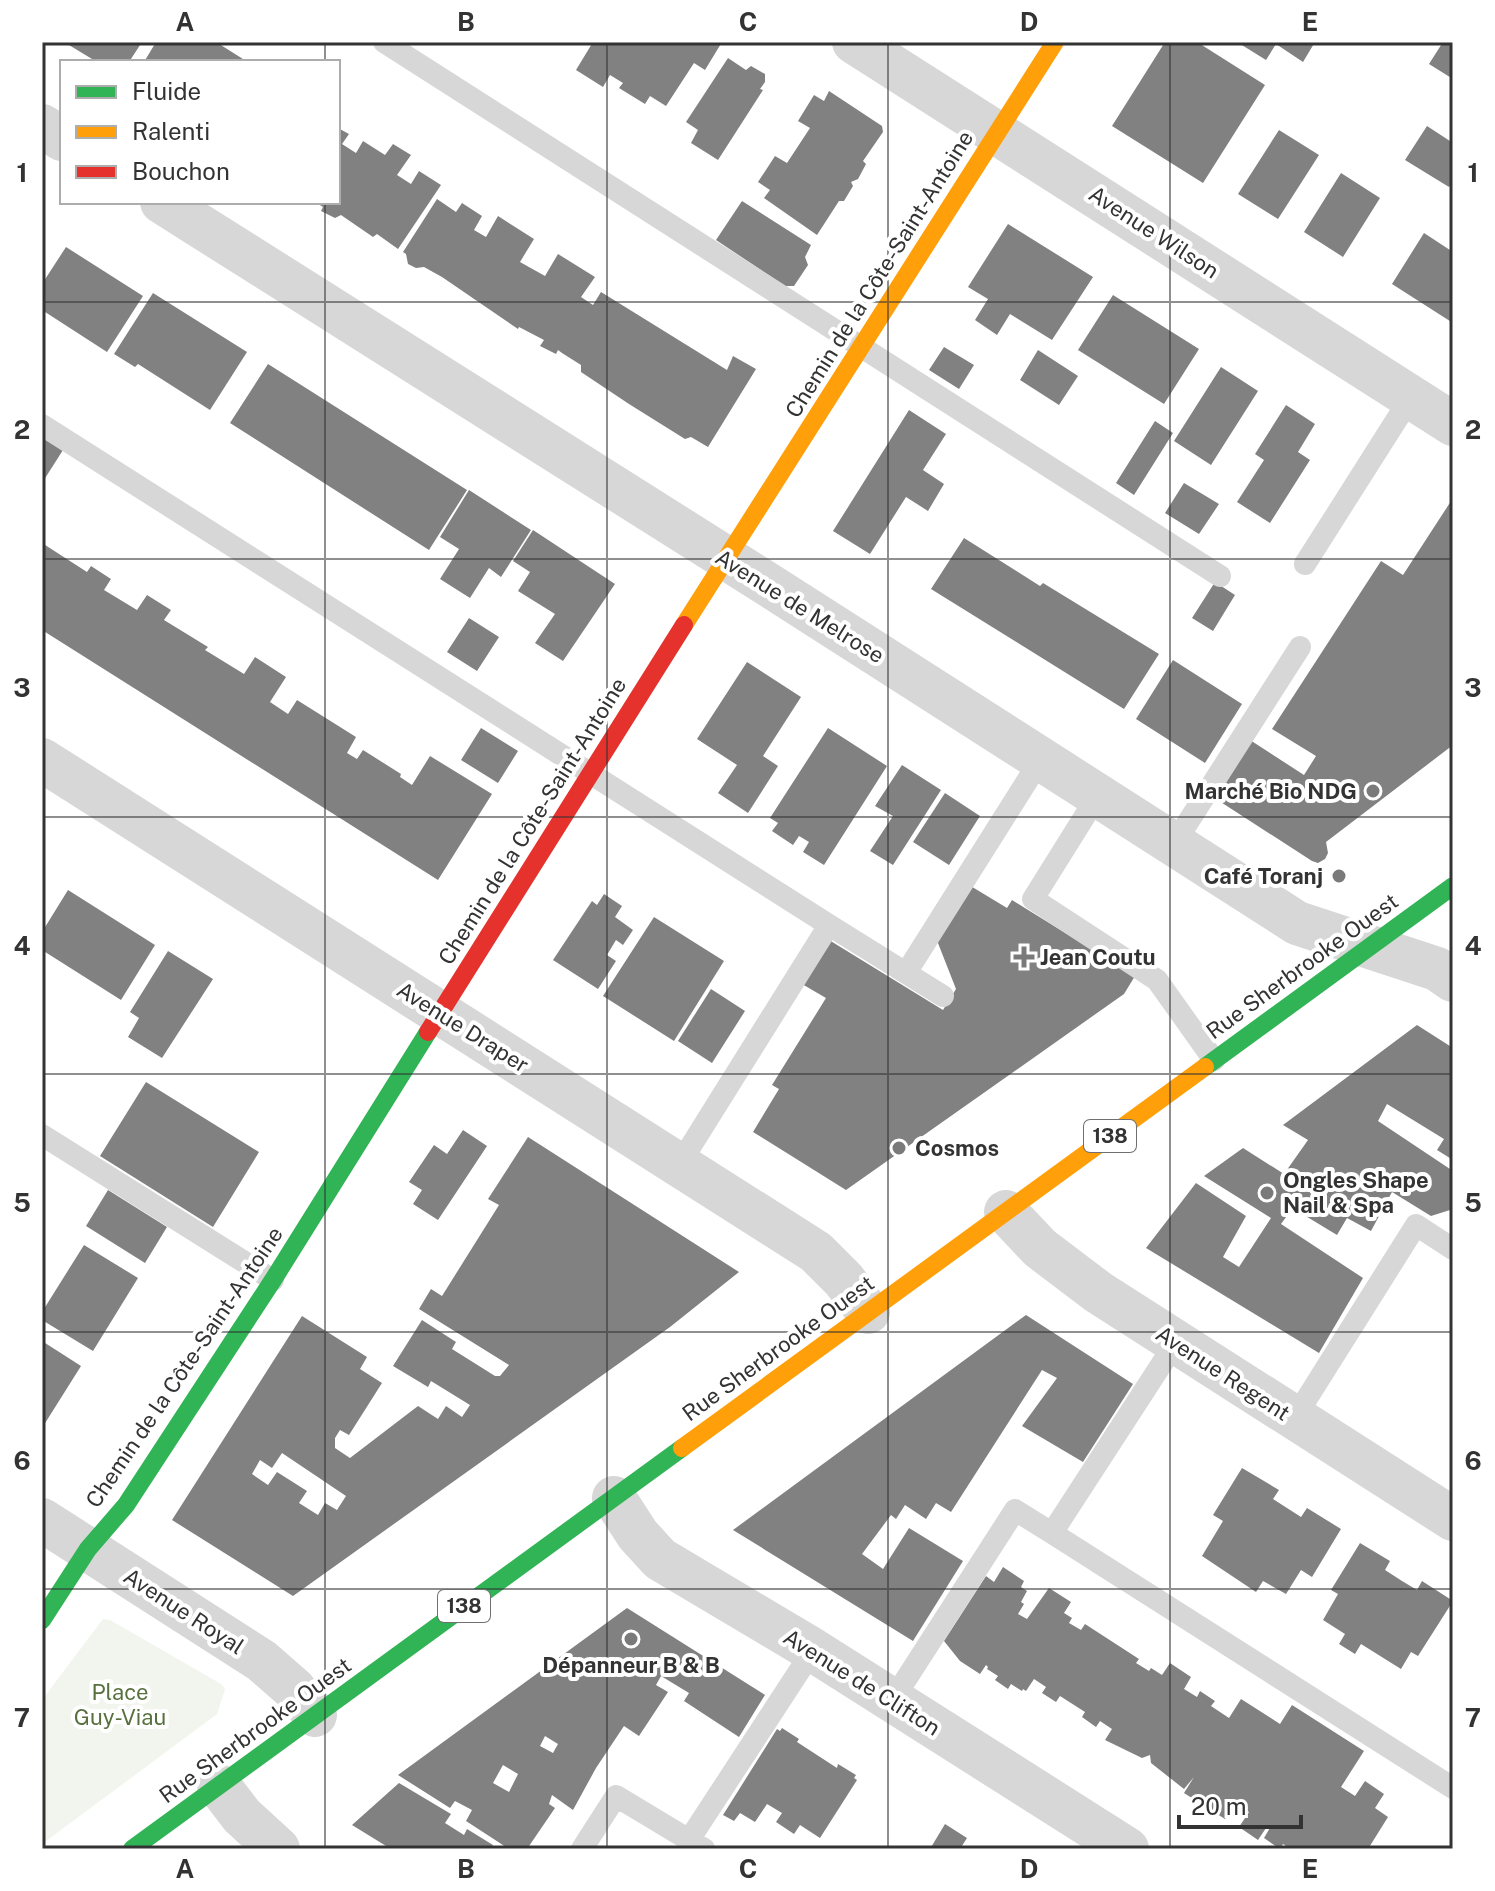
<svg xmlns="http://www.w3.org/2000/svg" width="1495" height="1891" font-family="'Public Sans',sans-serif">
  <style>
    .green { fill: #f1f5ed }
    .building { fill: #818181; fill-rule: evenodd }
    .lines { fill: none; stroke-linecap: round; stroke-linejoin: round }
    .lane { stroke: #d7d7d7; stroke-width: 22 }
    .street { stroke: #d7d7d7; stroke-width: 44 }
    .fast { stroke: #30b455; stroke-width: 18 }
    .slow { stroke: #ff9f0a; stroke-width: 18 }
    .jam { stroke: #e5322d; stroke-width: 18 }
    .grid { fill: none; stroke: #333; stroke-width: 2; stroke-opacity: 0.55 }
    .poi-dot { fill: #7a7a7a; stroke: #fff; stroke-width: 3 }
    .labels { text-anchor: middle; stroke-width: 8; stroke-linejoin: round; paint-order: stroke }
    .shield { fill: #fff; stroke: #707070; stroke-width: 2 }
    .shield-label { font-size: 20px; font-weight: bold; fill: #333 }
    .street-label { font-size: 22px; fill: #333; stroke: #fff }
    .poi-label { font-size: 22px; font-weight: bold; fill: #333; stroke: #fff; text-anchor: start }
    .park-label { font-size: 22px; fill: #57703e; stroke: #fff }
    .neatline { fill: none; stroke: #333; stroke-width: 3 }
    .grid-label { font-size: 26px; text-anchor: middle; font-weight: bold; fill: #333 }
  </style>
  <rect width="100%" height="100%" fill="#fff"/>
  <!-- green -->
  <path class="green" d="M103,1619L110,1620L221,1684L225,1689L217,1714L42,1844V1700Z"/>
  <!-- building -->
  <path class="building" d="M64,42H142L129,62H97Z
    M156,42H216L243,59L241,62H144Z
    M593,42H722L705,70L694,63L666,106L650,96L645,104L619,88L623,83L610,75L603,87L576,70Z
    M1165,42H1197L1265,85L1203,183L1112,126Z
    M1237,42H1315L1303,62L1276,44L1266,60Z
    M1443,42H1453V79L1429,64Z
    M728,58L746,70L751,66L765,74V82L760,89L763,90L718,160L691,143L698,130L686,122Z
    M829,91L882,126L883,132L863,161L866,164L858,179L851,182L853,186L844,201H839L817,235L764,198L770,190L758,182L775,156L787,163L810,128L798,121L814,95L824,101Z
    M1427,126L1453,143V181L1449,187L1405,160Z
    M338,128L349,134L342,144L356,153L363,141L385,155L393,144L411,155L397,175L411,184L419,171L441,185L398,249L377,234L373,237L341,215L335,218L321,211L323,207L315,202H338Z
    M1279,130L1319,155L1278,219L1238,194Z
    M1341,173L1380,198L1343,257L1304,232Z
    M437,199L456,212L462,203L482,216L474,230L486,237L498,216L534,239L520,262L545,276L558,254L595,277L581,297L593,305L601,292L727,370L733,356L756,369L708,447L691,437L685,439L629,404L581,372V365L562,353L558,350L556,354L540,346L544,340L519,327L518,329L442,277L424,267L416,268L408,264L406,254L403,252Z
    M742,201L811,245L805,257L808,265L794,286H785L716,240Z
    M1008,224L1093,277L1052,340L1010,314L997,335L975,320L988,299L968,287Z
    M1424,233L1453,252V323L1392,284Z
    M66,247L143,296L107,352L42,310V284Z
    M153,293L247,352L210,410L138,364L135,367L114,354Z
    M1113,295L1199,349L1164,404L1078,350Z
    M944,347L974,365L959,389L929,370Z
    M1038,350L1078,376L1059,405L1020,380Z
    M268,364L467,490L429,550L230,423Z
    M1221,367L1258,391L1211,465L1174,441Z
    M1286,405L1315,424L1298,452L1310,460L1270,523L1237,502L1264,460L1255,454Z
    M909,410L946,434L923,470L944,484L928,511L906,497L870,554L833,531Z
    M1155,421L1173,433L1134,495L1116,483Z
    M42,437L63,450L42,483Z
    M1184,483L1219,504L1199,534L1165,513Z
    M469,490L531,530L501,577L489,568L470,598L440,579L459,549L440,537Z
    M1453,498V745L1326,842L1328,853L1325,859L1318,863L1312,861L1213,797L1250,740L1304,775L1316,756L1272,729L1381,561L1403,575Z
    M533,530L615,584L563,661L535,643L555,614L518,591L530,572L513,561Z
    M964,538L1040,586L1043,583L1159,654L1124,709L931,589Z
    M42,543L87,572L91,566L111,579L104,590L137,610L147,595L171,610L164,620L208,647L205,650L244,674L255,657L286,677L270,702L288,714L297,700L356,737L347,753L357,759L363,750L401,774L400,777L412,785L430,756L492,794L438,880L42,630Z
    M1215,582L1235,595L1213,631L1192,618Z
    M469,618L499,637L477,671L447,652Z
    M1173,660L1242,704L1205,763L1136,719Z
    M747,662L801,697L763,756L778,766L748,813L718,793L737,765L697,739Z
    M481,728L518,751L498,783L461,760Z
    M828,728L887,766L824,865L803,852L809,842L799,836L793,845L772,831L778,823L770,818Z
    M902,765L941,790L893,865L870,851L893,816L875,806Z
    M945,793L980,816L949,865L913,842Z
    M969,885L1007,908L1012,900L1135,976L1124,994L846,1190L753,1132L779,1089L772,1085L826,998L802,984L829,940L943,1010L956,989L936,938Z
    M68,890L155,945L121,1000L42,950V932Z
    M604,894L622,906L615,917L633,930L623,945L616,940L607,955L616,961L598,989L553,960L592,901L597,905Z
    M654,917L724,961L674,1041L603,996Z
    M168,951L213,979L162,1058L128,1037L139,1018L130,1012Z
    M711,989L745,1011L712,1063L678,1041Z
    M1417,1025L1453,1048V1160L1437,1150L1444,1139L1387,1104L1378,1121L1453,1171V1205L1450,1210L1431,1216L1392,1192L1371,1231L1347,1218L1337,1235L1299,1212L1289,1213L1281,1224L1363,1278L1319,1353L1146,1248L1196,1183L1246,1216L1223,1257L1239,1267L1271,1218L1204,1176L1243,1148L1284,1174L1308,1140L1283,1125Z
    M146,1082L259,1152L213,1227L100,1156Z
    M463,1130L487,1146L438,1220L413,1204L422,1190L409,1182L434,1145L447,1154Z
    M528,1137L739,1272L670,1327L293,1596L172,1520L302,1316L367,1357L360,1369L382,1383L349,1435L340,1430L335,1438V1448L350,1458L418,1406L438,1419L446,1406L462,1417L470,1405L431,1381L428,1387L393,1366L422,1320L456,1342L452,1349L495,1376H500L509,1365L419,1309L431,1289L442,1296L499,1205L488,1199ZM282,1453L346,1496L337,1510L325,1503L318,1515L299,1503L307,1491L277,1472L268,1485L252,1474L260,1460L272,1468Z
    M108,1190L167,1227L145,1263L86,1226Z
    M84,1245L138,1278L93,1351L42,1320V1312Z
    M1026,1315L1133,1384L1083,1462L1022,1426L1057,1378L1042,1370L951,1512L936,1503L926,1519L905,1505L896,1519L891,1515L862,1554L883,1569L909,1528L963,1561L913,1641L733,1530Z
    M42,1341L81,1366L42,1428Z
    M1242,1468L1279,1490L1273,1499L1301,1517L1307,1508L1341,1529L1312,1577L1301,1570L1286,1594L1263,1581L1256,1592L1202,1556L1223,1521L1213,1515Z
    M1360,1543L1390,1561L1385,1570L1402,1581L1417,1590L1422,1581L1453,1601L1418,1656L1411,1652L1401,1669L1361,1644L1355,1654L1339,1644L1345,1634L1323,1620L1338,1594L1331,1590Z
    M1003,1567L1024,1581L1021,1587L1027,1591L1021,1602L1024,1604L1018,1614L1027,1619L1049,1588L1071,1602L1064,1613L1072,1618L1069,1623L1081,1630L1085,1624L1139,1659L1136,1663L1149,1671L1151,1668L1162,1675L1170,1663L1191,1677L1184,1689L1197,1697L1200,1691L1215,1701L1211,1706L1229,1718L1241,1699L1280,1724L1292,1705L1364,1751L1341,1787L1355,1796L1365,1781L1384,1794L1375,1808L1388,1817L1368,1849H1291L1283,1844L1280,1849L1264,1838L1271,1826L1268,1825L1258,1840L1239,1827L1249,1812L1235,1804L1225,1819L1184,1793L1194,1777L1184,1789L1151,1763L1150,1755L1142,1758L1105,1740L1112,1729L1100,1721L1096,1727L1082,1717L1085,1712L1060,1696L1056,1702L1042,1693L1046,1687L1034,1679L1026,1691L1023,1689L1022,1691L1011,1684L1008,1689L995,1680L998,1676L987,1669L988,1667L986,1665L980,1674L960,1661L944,1641L986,1576L994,1582Z
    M627,1608L765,1695L739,1737L684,1701L689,1693L661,1676L656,1685L668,1692L639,1736L624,1726L596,1768L573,1810L552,1795L549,1804L555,1808L527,1849H509L466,1821L472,1810L455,1801L450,1808L398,1775ZM545,1736L558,1744L553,1753L540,1746ZM503,1765L518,1774L509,1792L493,1783Z
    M782,1728L799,1739L797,1742L837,1768L838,1764L856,1775L854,1778L857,1780L820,1838L800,1825L794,1834L776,1822L782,1813L767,1804L755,1822L740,1813L734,1821L723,1815L777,1729L780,1731Z
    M399,1783L451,1814L445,1823L464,1835L467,1829L493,1845L491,1849H391L352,1825Z
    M945,1824L967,1838L960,1849H930Z"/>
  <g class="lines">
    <!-- lane -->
    <path class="lane" d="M384,42L1220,576
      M42,425L829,925L679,1165
      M1305,564L1411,397
      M1098,795L1033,899L1157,980L1214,1060
      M1174,844L1300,647
      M829,925L906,973
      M943,996L906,973L1041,759
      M42,1135L273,1280
      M1294,1419L1416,1225L1453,1249
      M1052,1533L1453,1788
      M892,1701L1015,1510L1052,1533L1176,1342
      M689,1840L813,1650
      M582,1849L616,1796L704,1849"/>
    <!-- street -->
    <path class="street" d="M854,42L1453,424
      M42,126L62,139
      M162,202L772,587L1297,923L1437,969L1453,980
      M42,760L816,1252L844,1280L868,1312
      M1006,1212L1040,1248L1098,1292L1453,1519
      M614,1498L638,1535L660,1559L813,1650L1127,1849
      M42,1520L262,1661L294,1689L315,1715
      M219,1786L242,1816L278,1849"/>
    <!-- fast -->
    <path class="fast" d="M1205,1067L1453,886
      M42,1620L88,1549L126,1505L273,1280L428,1032
      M132,1849L682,1448"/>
    <!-- slow -->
    <path class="slow" d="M684,625L1055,42
      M682,1448L1205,1067"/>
    <!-- jam -->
    <path class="jam" d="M428,1032L684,625"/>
  </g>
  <!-- grid -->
  <path class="grid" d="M325,42V62M607,42V1849M888,42V1849M1170,42V1849M325,202V1849M42,302H1453M42,559H1453M42,817H1453M42,1074H1453M42,1332H1453M42,1589H1453"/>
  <!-- markers -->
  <g class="poi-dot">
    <circle cx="1373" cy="791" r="8"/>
    <circle cx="1339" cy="876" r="8"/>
    <path d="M1020 945h8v8h8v8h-8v8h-8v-8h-8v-8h8z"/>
    <circle cx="899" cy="1148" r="8"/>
    <circle cx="1267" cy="1193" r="8"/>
    <circle cx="631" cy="1639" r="8"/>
  </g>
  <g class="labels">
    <!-- shield labels -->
    <g class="shield">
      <rect x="1084" y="1120" width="52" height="32" rx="6"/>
      <rect x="438" y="1590" width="52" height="32" rx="6"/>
    </g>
    <g class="shield-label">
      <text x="1110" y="1143">138</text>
      <text x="464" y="1613">138</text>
    </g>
    <!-- street labels -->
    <g class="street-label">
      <text transform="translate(1154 232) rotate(33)" y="8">Avenue Wilson</text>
      <text transform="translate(879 274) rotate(-58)" y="8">Chemin de la Côte-Saint-Antoine</text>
      <text transform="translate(800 606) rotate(32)" y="8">Avenue de Melrose</text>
      <text transform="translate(532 821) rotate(-58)" y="8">Chemin de la Côte-Saint-Antoine</text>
      <text transform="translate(1302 966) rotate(-36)" y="8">Rue Sherbrooke Ouest</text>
      <text transform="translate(463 1027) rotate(32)" y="8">Avenue Draper</text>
      <text transform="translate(778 1348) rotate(-36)" y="8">Rue Sherbrooke Ouest</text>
      <text transform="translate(184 1367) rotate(-56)" y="8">Chemin de la Côte-Saint-Antoine</text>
      <text transform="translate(1223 1373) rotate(33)" y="8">Avenue Regent</text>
      <text transform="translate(184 1611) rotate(33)" y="8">Avenue Royal</text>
      <text transform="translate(862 1682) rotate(32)" y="8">Avenue de Clifton</text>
      <text transform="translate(255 1730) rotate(-36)" y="8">Rue Sherbrooke Ouest</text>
    </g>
    <!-- poi labels -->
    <g class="poi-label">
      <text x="1357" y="799" text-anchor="end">Marché Bio NDG</text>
      <text x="1323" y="884" text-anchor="end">Café Toranj</text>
      <text x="1040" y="965">Jean Coutu</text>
      <text x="915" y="1156">Cosmos</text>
      <text x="1283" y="1188">Ongles Shape<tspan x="1283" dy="25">Nail &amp; Spa</tspan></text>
      <text x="631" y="1673" text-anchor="middle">Dépanneur B &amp; B</text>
    </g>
    <!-- park labels -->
    <g class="park-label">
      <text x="120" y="1700">Place<tspan x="120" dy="25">Guy-Viau</tspan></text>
    </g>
  </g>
  <!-- border -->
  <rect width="1495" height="1891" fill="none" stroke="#ffffff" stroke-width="88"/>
  <!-- legend -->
  <rect x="60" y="60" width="280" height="144" fill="#ffffff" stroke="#adadad" stroke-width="2"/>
  <rect x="76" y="86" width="40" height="12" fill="#30b455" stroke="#adadad" stroke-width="2"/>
  <text x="132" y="100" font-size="24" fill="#333333">Fluide</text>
  <rect x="76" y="126" width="40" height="12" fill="#ff9f0a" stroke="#adadad" stroke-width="2"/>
  <text x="132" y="140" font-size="24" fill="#333333">Ralenti</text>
  <rect x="76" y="166" width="40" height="12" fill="#e5322d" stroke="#adadad" stroke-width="2"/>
  <text x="132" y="180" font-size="24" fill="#333333">Bouchon</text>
  <!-- scale -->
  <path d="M1179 1815v12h122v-12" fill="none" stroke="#333333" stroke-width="4"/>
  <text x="1191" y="1815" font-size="24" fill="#333333" stroke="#ffffff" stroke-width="6" paint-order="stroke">20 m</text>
  <rect x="44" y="44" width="1407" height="1803" class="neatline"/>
  <g class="grid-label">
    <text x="185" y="31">A</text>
    <text x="466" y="31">B</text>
    <text x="748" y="31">C</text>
    <text x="1029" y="31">D</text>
    <text x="1310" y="31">E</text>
    <text x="22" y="182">1</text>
    <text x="1473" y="182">1</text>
    <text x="22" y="439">2</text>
    <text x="1473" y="439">2</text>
    <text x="22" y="697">3</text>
    <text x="1473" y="697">3</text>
    <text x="22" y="955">4</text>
    <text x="1473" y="955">4</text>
    <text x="22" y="1212">5</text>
    <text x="1473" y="1212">5</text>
    <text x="22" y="1470">6</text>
    <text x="1473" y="1470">6</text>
    <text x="22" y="1727">7</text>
    <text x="1473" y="1727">7</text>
    <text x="185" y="1878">A</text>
    <text x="466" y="1878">B</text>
    <text x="748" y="1878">C</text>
    <text x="1029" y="1878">D</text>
    <text x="1310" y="1878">E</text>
  </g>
</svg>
